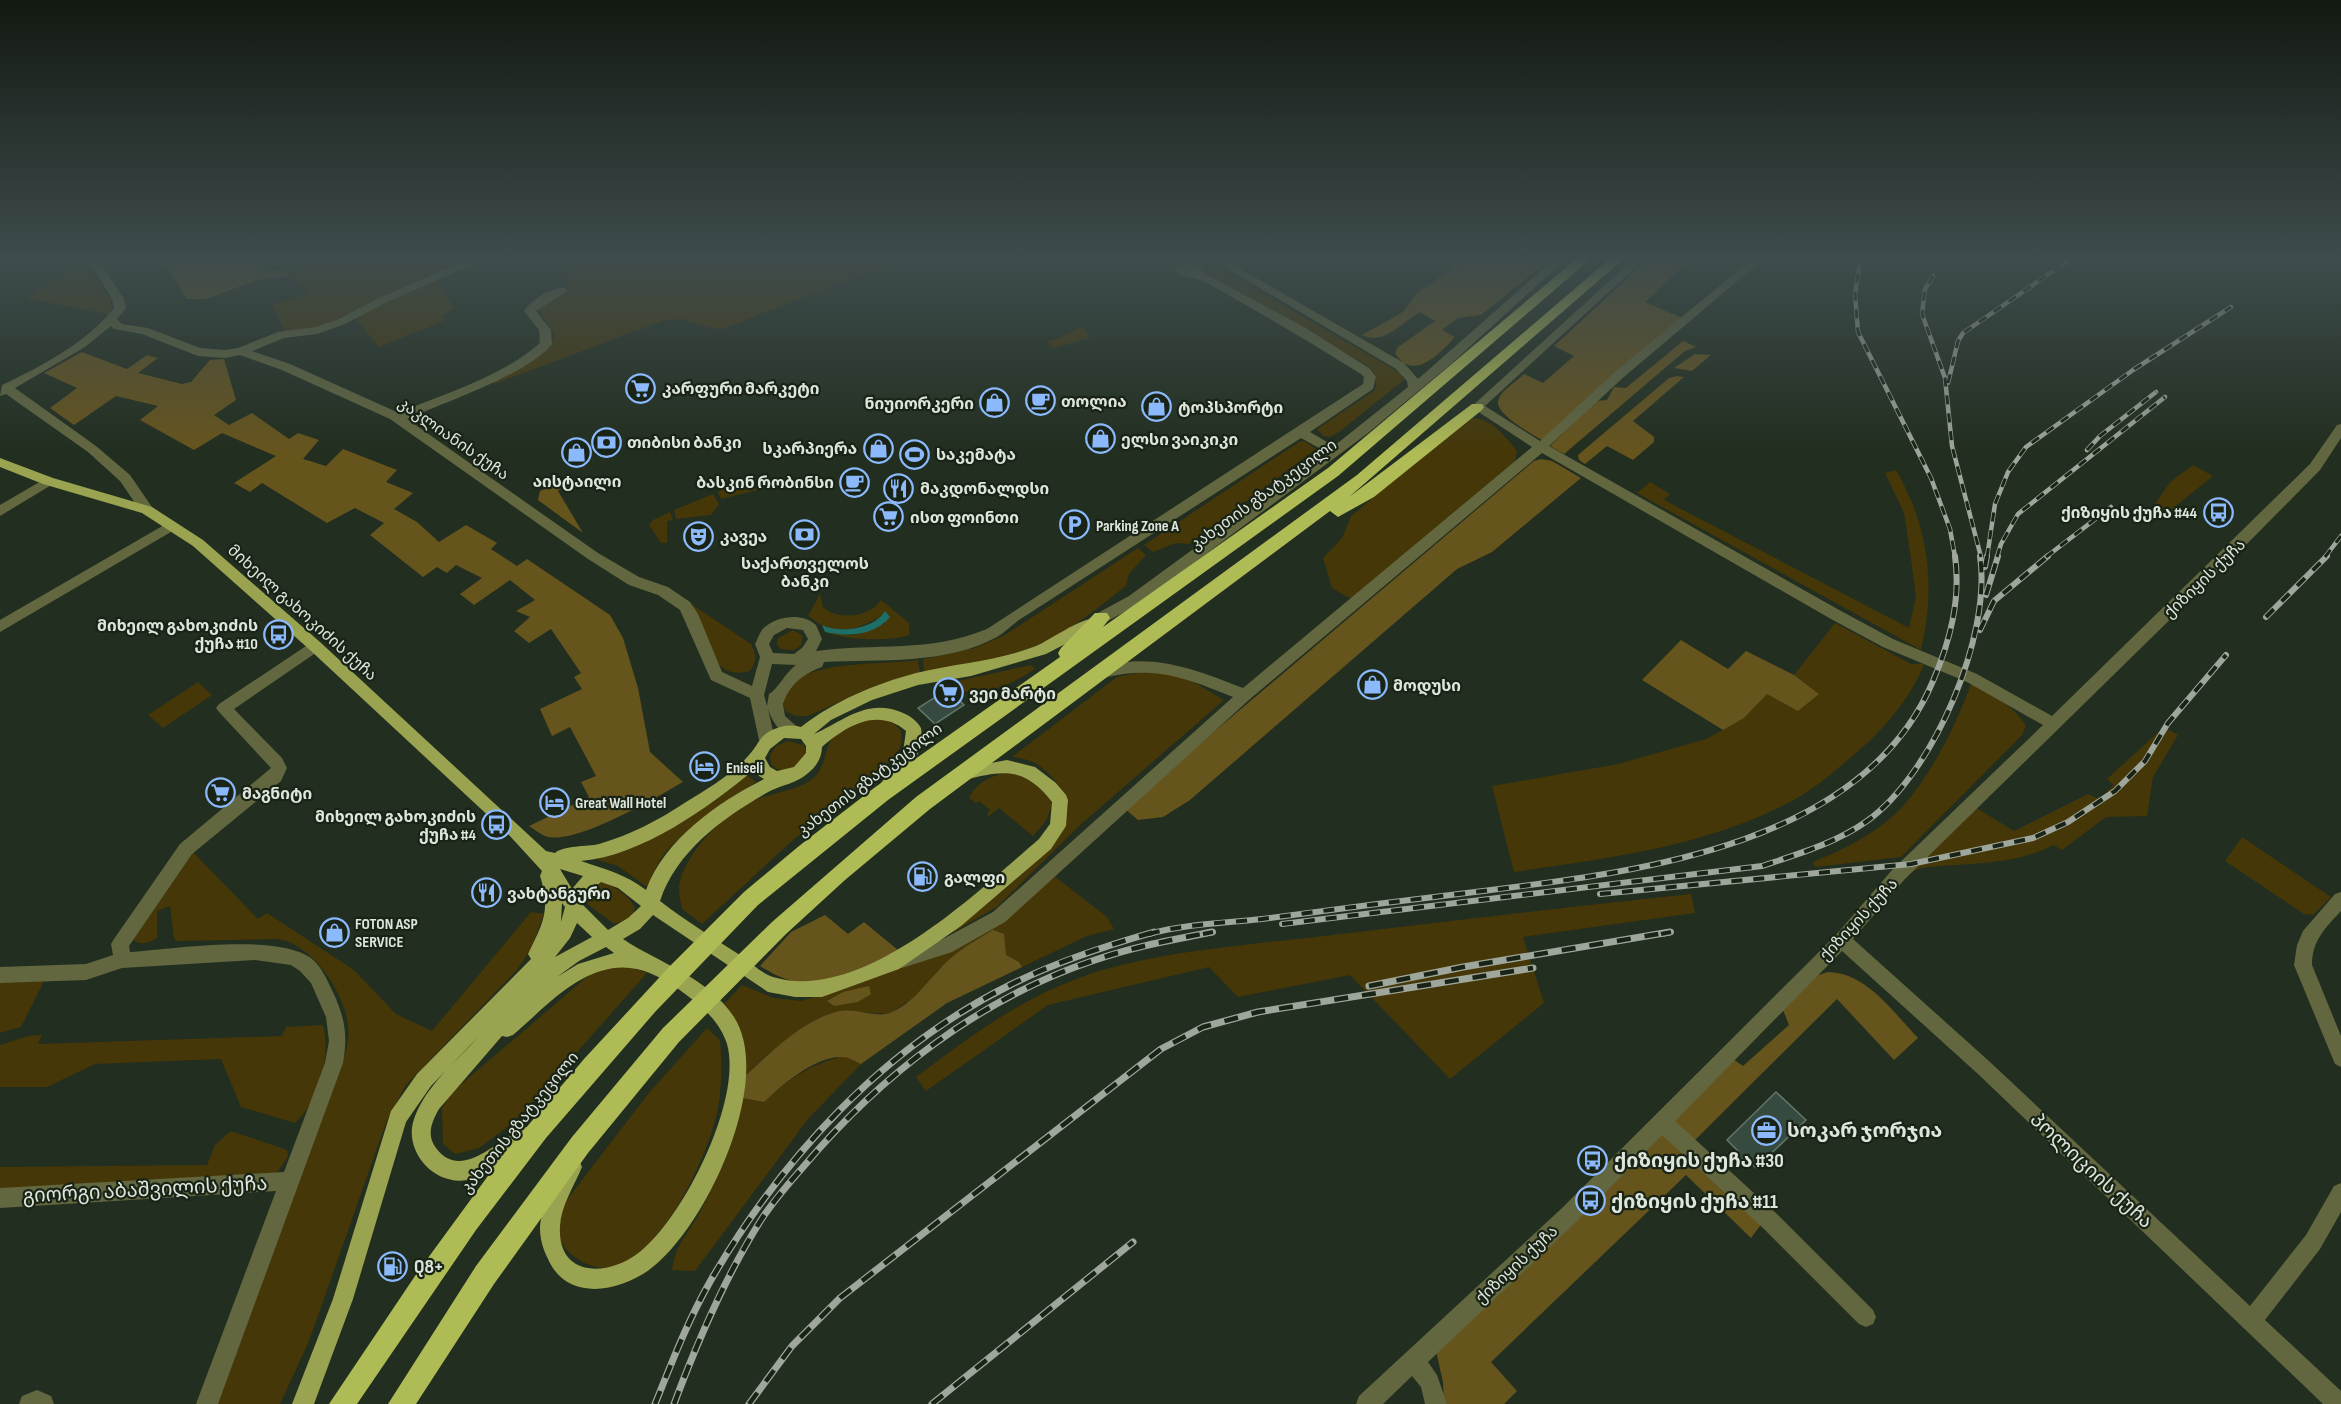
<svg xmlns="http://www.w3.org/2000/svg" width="2341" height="1404" font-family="'Sofia Sans Condensed','Noto Sans Georgian',sans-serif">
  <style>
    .green { fill: #453708 }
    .forest { fill: #66541d }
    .water { fill: #1d6f68 }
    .building { fill: #364a40; stroke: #61766b; stroke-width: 1.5 }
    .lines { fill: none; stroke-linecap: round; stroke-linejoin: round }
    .minor { fill: #626740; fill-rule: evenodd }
    .major { fill: #99a350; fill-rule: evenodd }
    .highway { fill: #afbb55; fill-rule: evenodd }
    .rail-far2-casing { stroke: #9fa79c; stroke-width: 4.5 }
    .rail-far1-casing { stroke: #9fa79c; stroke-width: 6 }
    .rail-casing { stroke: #9fa79c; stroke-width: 7 }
    .rail-far2 { stroke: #192416; stroke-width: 3; stroke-dasharray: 9; stroke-linecap: butt }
    .rail-far1 { stroke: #192416; stroke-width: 4; stroke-dasharray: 11; stroke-linecap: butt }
    .rail { stroke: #192416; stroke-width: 4.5; stroke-dasharray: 14; stroke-linecap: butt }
    .labels { text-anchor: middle; stroke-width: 4.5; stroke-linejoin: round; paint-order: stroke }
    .poi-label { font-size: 16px; font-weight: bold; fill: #dee5dc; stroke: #192416; text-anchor: start }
    .street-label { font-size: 16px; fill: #dee5dc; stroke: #192416 }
    .near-poi-label { font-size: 20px; font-weight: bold; fill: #dee5dc; stroke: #192416; text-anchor: start }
    .near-street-label { font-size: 20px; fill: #dee5dc; stroke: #192416 }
  </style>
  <rect width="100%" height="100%" fill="#222e1f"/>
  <!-- green -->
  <path class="green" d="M320,256H480L330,324L286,333L272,305L309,293L283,270Z
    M597,256H910L720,330L682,319L665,320L494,384L490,379C509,373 553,354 554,334L538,308L569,288L561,270Z
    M81,261L111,300V315L26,298Z
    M1217,267L1383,363L1401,374L1404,380L1339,432L1330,437L1323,436L1317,429L1374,391C1379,379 1376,375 1367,365L1214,278L1209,274L1210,269Z
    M437,280L455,309L443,315L446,320L379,347L355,318L383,302Z
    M1083,327L1090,338L1053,348L1048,342Z
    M1470,418C1492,418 1504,435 1517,451L1515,461L1351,599L1332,588L1323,558L1342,538L1351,516Z
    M1304,441L1316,449L1189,544L1176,543L1153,552L1144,545L1299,442Z
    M2193,465L2213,476L2167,513L2155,504L2170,482Z
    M1896,470C1929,527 1936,586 1921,650L1637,493L1650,482L1670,494L1664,500L1909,628L1916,596L1910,552L1904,513L1885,473Z
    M751,477L757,490L721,499L718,492L722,489Z
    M713,494L719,504L711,515L676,519L674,510Z
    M670,512L673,520L667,521V543H661L649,525L653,520Z
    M1138,548L1146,555L1129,574L1126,586C1096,609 1065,636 1028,649C995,661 959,666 924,672L923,659L975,648L1005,635Z
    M820,594L823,607C837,621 871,617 881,600L909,623V635C890,642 844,640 825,632L853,635L885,623L882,615C867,626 842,635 824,626C818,624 813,619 808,616Z
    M688,602L751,644C757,655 757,661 750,671C704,683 711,627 688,602Z
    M1835,623L1911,664H1924C1911,698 1883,730 1856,753C1835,771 1815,789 1790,802C1705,847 1609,858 1514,872L1492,786L1618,764L1706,739L1744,718L1767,693L1819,694L1794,675Z
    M793,630L803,636L801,645L794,650L781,649L777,644L778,638Z
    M918,660L920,673L875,686L808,716H795L785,711C770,656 887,666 918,660Z
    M1031,665L1035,669C1007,688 973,700 940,685Z
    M1156,669L1192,681L1224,700L1079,826L998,906L954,932L952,929C984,906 1065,849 1068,808C1069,799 1063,791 1058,784C1044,767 1034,759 1012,757L1117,677Z
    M1972,681C1991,694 2014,706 2026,726L2022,735L1901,857L1815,867L1813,862C1845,849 1879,832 1903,806C1933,772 1957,723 1972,681Z
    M198,682L212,695L163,728L148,715Z
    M881,718C904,726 907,736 895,757L793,840L702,924L682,909C681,902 678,893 679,886C683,856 724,813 751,801C768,794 794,791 808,782C827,770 822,754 832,739C842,725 865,719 881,718Z
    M2164,727L2178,735L2153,777L2147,816L2106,817L2062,850L2053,845C2015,866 1964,863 1921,868L1912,872L1975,807L2014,831L2088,794L2099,799L2114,785L2107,779Z
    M788,741L804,745L807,754L802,764C790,769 781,775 771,764L770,755L776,746Z
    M1004,773L1030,776L1049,795L1052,805L1046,821L1033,836L999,808L989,816L987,814L990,810L979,801L976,803L969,798C976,783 989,777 1004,773Z
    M746,774L756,782C724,803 689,825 664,854C657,864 652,877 647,887L618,866L598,860V856Z
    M2242,837L2331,897L2313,915L2304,914L2225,861Z
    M193,852L258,919L267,913L354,970L396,1014L432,1031L531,912L544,914L531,949L517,970L406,1085L387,1120L309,1341L280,1404H216L341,1068C343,1059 347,1049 348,1040C353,1003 316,946 279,939L177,941L174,938L170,906L157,911V938C149,943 138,947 132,938Z
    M1053,875L1107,917L1114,929L1087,936L1022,967L1019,962L975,941L938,970L922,992L889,1014L841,1011L816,1020L769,1053L743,1078C745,1049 744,1027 723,1005L742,985L774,998L801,1001L851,985L961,945Z
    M601,882C613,885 630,896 635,908C632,918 623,924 613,923L587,904L585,893Z
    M1691,894L1695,913L1523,937L1544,1003L1450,1079L1350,975L1238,997L1209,967L1048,1005L926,1091L916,1077C967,1039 1018,1000 1079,978C1151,952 1239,946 1316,937C1441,922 1566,907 1691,894Z
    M611,966L634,968L647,973L533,1102L506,1128L479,1148L455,1154L443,1144L442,1108L452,1092L588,976Z
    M44,981L21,1027L0,1033V982Z
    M323,1025C331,1057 320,1100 295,1123L241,1107L221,1059L95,1064L47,1087H0V1045L28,1036L42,1035L38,1044L282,1036L286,1027Z
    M707,1028L720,1040C722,1063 722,1085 718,1108C710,1155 646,1298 583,1262C560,1249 557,1238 556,1214L648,1094Z
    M843,1056L861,1064L808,1119L695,1271L672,1270C676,1241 690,1233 702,1208C723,1167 734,1144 742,1098L764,1102C791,1077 808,1066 843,1056Z
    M231,1131L287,1150L288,1156L277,1173L0,1191V1167L207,1165L215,1145Z"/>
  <!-- forest -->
  <path class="forest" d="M144,256H247L267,271L283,270L290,276L260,279L206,299H187L163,260L149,265Z
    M1471,256H1554L1481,315L1458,318L1442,330L1455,337C1440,353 1413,383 1395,353L1398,347L1435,321L1420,312C1402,322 1384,346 1362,335L1403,312L1417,293Z
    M1652,256H1694L1645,302L1682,318L1542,440C1532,434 1495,414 1498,401C1500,391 1517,381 1524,374L1543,383L1574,356L1554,346Z
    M1683,341L1696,347L1685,351L1564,454L1550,446L1596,401L1607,400L1614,387L1626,388Z
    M82,352L127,369L147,355L158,358L138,373L182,384L191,382L210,360L224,359L236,400L214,415L229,425L252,413L289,439L298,433L319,440L303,459L326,466L343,449L397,470L386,482L413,493L394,509L417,522L439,542L466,525L497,543L491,549L517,566L527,559L610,615L623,638L638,688L650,752L683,782C657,797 573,847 545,836C540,834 534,829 529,826L589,797L581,782L596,776L570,727L552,736L540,709L582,689L574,677L581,673L551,629L529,643L514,631L530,617L516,611L535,600L510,580L474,605L460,594L482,578L456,565L447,573L437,567L423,577L370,535L384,523L355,508L327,523L262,483L250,492L234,483L276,456L222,433L194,450L140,420L158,406L116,396L74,425L50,408L77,388L44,373Z
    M1695,354L1711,355L1692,371L1674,368Z
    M1677,376L1684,377L1633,421L1654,437V442L1633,460L1607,446L1585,464L1579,460L1578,455L1669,378Z
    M1541,459L1552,461L1581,478L1492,552L1457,569L1190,800L1163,817L1138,820L1124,808L1534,461Z
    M551,486L562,487L558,491L583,533L538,500L540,491Z
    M1681,640L1728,669L1746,651L1794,675L1819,694L1798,711L1767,694L1744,718L1723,730L1642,680Z
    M825,915L848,934L864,922L898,950C885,959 871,964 856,970C817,986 798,990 760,966L791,932Z
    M993,930L1004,934L1006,955L1019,962L1022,967L947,1003L861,1064C856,1062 848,1057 843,1057C816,1055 782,1085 764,1102L742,1098L743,1078C770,1053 803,1019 840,1011C856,1008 877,1018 890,1013C911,1004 923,987 938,971C952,954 974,941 993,930Z
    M1828,972C1867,973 1893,1012 1918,1038L1894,1060L1837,999L1694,1141L1673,1122L1733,1059L1743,1066L1789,1025L1783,1010L1816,976Z
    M869,986L871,994L858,1002L834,1006L827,1001L843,992Z
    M1664,1131L1762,1223L1751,1238L1686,1175L1491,1362L1517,1391L1504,1404H1444L1443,1382L1436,1351Z"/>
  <!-- water -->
  <path class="water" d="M885,611L890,617C874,636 847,637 825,632L822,625C840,634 874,629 885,611Z"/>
  <!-- building -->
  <path class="building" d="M948,689L964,705L935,724L918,708Z
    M1776,1092L1806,1120L1756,1168L1744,1157L1735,1166L1729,1160L1738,1151L1727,1140Z"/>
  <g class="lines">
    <!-- minor -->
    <path class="minor" d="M86,256H96L124,299L126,308L117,319L122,324L148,328L200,348L225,350L238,348L278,332L315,327L337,320L379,298L476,256H489L488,258L387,302L345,324L317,334L284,338L252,351L290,364L399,413C445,393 502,377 540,343L539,330L524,311C531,300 553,286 566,288V292L536,311L551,330L552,344C527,375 445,402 407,419L598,553L639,577L668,587L690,602L698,614L722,672L752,686L760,657L755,644C758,639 760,630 765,627C779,615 803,613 816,625L822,639L816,651C876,643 929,653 987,629L1363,384L1364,377L1361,374C1310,342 1259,312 1207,283C1196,277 1182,279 1174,269L1184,262L1202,266L1204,268L1200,271L1304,327L1369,368L1376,377L1373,389L1310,432L1334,446L1408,387L1407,381L1396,369L1206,256H1218L1404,363L1418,379L1558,256H1569L1452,363L1368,433L1139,604L1106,622H1096L1094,618L1096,614L1129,596L1326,452L1301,438L1019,620C1012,625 1005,632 997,637C946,665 880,659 824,662L822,667C803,674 790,684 783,704L785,716L802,731L799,735C783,741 772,721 768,709L775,740L772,744H762L759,740L750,698L711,680L680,610L658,595L629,585L588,559L390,419L282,370L240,355L225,358L198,356L142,334L114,329L111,326L85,347L15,388L96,446L130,475L154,510L147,515L142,513L120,481L88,452L6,394L0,396L2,385C42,366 86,343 114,308L112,299ZM787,628L803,630L808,639L802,648L794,654L773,653L769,644L774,635ZM772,664L796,665C785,673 778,689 769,694L767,706L764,695Z
      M1637,256H1648L1485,406L1540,441L1617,370L1756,256H1767L1625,376L1549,446L1841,611L1893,639L1977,674L2052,716L2310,464L2337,425L2341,424V438L2320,470L2238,553L1904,880L1853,939L1990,1062L2250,1306L2306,1235L2334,1186L2341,1183V1212L2320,1249L2265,1320L2341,1391V1404H2323L1978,1074L1842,951L1675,1121L1778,1215L1873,1310L1876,1317L1873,1324L1866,1327L1859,1324L1764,1229L1662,1135L1575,1223L1428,1362L1437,1375L1447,1404H1425L1421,1387L1412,1376L1383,1404H1356L1359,1396L1561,1209L1836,935L1892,870L2043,725L1967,682L1883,647L1831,619L1542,453L1250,699L1005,922L952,952L902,968L896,966L893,960L896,954L941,940L993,912L1233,697C1186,678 1154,665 1103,678L1096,672L1098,668C1150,651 1194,669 1243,688L1532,447L1471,407Z
      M48,477L54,481L53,484L0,516V505Z
      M171,521L178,526L176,529L0,632V620Z
      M315,640L322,646L320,650L234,709L282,758L287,768L281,781L192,854L129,946L130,952C174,949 275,933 311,958C322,967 327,980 333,992C345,1019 348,1034 343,1063L218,1404H196L276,1191L0,1208V1188L284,1172L325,1063L329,1041L326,1017L311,983L300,971L291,965L255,960L122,968L86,980L0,983V967L86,964L113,955L111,944L114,939L180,844L271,768L219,712L216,708L219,704Z
      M2341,892V911C2325,928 2312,941 2312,965L2341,1036V1067L2335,1064L2294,965L2297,945L2303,931L2335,894Z
      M37,1390L51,1396L54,1404H19L22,1396Z"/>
    <!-- major -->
    <path class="major" d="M0,458L53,478L152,507L203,540L320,642L546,851L555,853C564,845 587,847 599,844C630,835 659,820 686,802C707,789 733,774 749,755C757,747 759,737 770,731C780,726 790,724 801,727C834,701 875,684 916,673C956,663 998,661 1036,646C1051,640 1084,615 1098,619L1100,623L1098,627L1046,654L971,676L918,685L872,700L831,720L814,734C841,722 866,699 898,711C907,714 916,719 921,728C922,735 922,741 920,747C917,761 898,796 881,791L879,786L903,752L906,731C878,707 846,726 822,747C822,758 816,767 807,774C797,783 782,785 770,791C724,817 677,850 660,901C686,921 715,939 743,957C752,964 763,974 773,977C863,1004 977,892 1039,839L1050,824L1052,802C1025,767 1004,770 965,780L959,779L957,774L959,769L1007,760L1035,767L1056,783L1066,795L1068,800L1066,826L1051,849L961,926L899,969L822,997H795L768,992L653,915L640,929L623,939C659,963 709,978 734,1017C775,1081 705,1230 649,1270C618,1292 567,1302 548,1259C543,1249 540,1239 540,1228C541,1205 556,1182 565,1160L572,1157L579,1160L582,1167C574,1186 561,1206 560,1226C557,1277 606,1277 637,1254C682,1221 743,1100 727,1044C719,1019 698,1003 677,988C652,972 631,962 601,971C567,981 539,1013 513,1035L507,1037L502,1036L439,1109C432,1121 426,1135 436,1148C462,1183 500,1137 526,1127L533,1129L535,1136C531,1146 521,1151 512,1157C499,1166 483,1177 467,1180C434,1186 403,1151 414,1119C426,1085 456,1062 479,1036L431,1086L406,1122L353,1299L314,1404H292L333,1299L391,1111L417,1074L531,959L528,954C543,923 551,911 540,876L542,871L509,835L310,650L193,546L142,513L43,484L0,467ZM784,738L801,739L806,746V753L794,767L777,771L770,767L765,758L770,749ZM755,769L759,776L764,779C717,803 665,839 646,890C625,874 605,869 581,861C642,856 709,807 755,769ZM560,869L583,876L572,889ZM601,882L618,888L641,906L628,918L608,930L582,904L589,892ZM562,903L565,907L561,922ZM577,923L592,937L555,957L570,938ZM606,947L614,953L578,964L557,977L579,961Z"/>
    <!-- highway -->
    <path class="highway" d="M1580,256H1594L1338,476L888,800L758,905L655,1012L546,1138L476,1230L357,1404H329L417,1273L504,1154L584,1059L669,967L744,892L799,846L874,788L1060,657L1058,653L1061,648L1095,613H1107L1110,618L1103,627L1328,468Z
      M1613,256H1627L1349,497L1472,404H1482L1484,407L1482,410L1374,497L1338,517L1330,511L930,809L845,880L786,934L679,1042L588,1153L494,1284L416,1404H388L476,1266L572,1137L663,1028L772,922L916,797L1357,475Z"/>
    <defs>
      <path id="rail-far2" d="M1861,256L1855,294L1858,332L1931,478L1950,529L1955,557
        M1933,276L1925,289L1922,314L1945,378L1952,446L1981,557
        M1948,383L1958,341L1963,333L2075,256
        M2087,450L2100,436L2156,392
        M1987,557L1995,504L2008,472L2026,447L2133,370L2231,307
        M1997,557L2001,544L2018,514L2165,397
        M2046,557L2111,507
        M2325,557L2341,536"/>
      <path id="rail-far1" d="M1985,567L1987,556
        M1986,595L1998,556
        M2266,617L2327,556
        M1980,630L1994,601L2048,556
        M1600,894L1911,864L2033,838L2068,822L2115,791L2145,761L2168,723L2226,655
        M1282,924L1762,866C1798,854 1836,843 1867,821C1933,774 1992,636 1980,556
        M1149,934C1184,924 1225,923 1262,919C1336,909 1409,900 1483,891C1637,872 1864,846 1933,681C1950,641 1961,600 1955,556
        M1203,934L1213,932
        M1661,934L1671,932"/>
      <path id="rail" d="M1369,986L1463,967L1670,932
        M655,1404C672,1362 688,1320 711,1280C781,1159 883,1048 1010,985C1056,962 1105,946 1154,932
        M674,1404C698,1340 725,1277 761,1220C774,1200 789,1183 804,1166C880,1076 979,999 1092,961C1132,947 1171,940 1212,932
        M749,1404L792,1346L840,1298L1161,1049L1203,1027L1258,1012L1533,968
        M932,1404L1133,1242"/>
    </defs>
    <!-- rail-far2 casing -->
    <use href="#rail-far2" class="rail-far2-casing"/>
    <!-- rail-far1 casing -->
    <use href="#rail-far1" class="rail-far1-casing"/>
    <!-- rail casing -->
    <use href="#rail" class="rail-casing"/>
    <!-- rail-far2 -->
    <use href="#rail-far2" class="rail-far2"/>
    <!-- rail-far1 -->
    <use href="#rail-far1" class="rail-far1"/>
    <!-- rail -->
    <use href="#rail" class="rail"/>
  </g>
  <!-- sky -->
  <linearGradient id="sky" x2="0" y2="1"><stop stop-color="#131911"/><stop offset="0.57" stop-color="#3e4c4d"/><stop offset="1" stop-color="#3e4c4d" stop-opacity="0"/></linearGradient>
  <rect width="2341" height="452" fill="url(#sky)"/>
  <!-- icons -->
  <defs>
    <symbol id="supermarket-ring" viewBox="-11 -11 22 22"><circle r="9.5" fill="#192416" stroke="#8bb9fc" stroke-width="1.5"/><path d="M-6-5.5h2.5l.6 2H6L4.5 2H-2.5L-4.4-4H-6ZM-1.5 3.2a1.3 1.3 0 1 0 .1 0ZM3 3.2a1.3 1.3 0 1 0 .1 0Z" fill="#8bb9fc"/></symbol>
    <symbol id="cafe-ring" viewBox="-11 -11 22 22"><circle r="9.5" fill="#192416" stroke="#8bb9fc" stroke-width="1.5"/><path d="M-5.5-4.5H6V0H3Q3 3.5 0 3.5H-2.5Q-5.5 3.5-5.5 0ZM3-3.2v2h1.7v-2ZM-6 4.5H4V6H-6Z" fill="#8bb9fc"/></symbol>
    <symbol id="shop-ring" viewBox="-11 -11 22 22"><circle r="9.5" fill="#192416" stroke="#8bb9fc" stroke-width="1.5"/><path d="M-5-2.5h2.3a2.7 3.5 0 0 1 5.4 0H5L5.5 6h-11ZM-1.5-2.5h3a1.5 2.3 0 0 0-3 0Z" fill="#8bb9fc"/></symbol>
    <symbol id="bank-ring" viewBox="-11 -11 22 22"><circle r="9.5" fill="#192416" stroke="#8bb9fc" stroke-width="1.5"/><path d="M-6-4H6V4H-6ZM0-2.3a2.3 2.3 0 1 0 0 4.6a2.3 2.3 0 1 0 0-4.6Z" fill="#8bb9fc"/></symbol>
    <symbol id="stadium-ring" viewBox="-11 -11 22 22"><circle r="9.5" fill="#192416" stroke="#8bb9fc" stroke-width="1.5"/><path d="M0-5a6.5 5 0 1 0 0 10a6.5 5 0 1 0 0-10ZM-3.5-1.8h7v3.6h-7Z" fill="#8bb9fc"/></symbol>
    <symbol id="restaurant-ring" viewBox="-11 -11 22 22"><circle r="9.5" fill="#192416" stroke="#8bb9fc" stroke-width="1.5"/><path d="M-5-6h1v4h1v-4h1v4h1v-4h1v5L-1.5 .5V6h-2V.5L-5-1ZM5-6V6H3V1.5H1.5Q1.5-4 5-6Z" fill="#8bb9fc"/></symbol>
    <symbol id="bus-ring" viewBox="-11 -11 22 22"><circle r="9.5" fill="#192416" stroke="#8bb9fc" stroke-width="1.5"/><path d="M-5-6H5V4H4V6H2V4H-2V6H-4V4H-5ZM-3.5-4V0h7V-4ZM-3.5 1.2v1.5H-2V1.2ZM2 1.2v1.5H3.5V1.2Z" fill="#8bb9fc"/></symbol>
    <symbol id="parking-ring" viewBox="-11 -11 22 22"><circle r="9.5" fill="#192416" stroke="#8bb9fc" stroke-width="1.5"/><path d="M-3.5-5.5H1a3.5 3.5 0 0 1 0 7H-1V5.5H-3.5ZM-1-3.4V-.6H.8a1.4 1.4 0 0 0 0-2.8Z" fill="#8bb9fc"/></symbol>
    <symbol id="theatre-ring" viewBox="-11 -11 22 22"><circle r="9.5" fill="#192416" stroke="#8bb9fc" stroke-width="1.5"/><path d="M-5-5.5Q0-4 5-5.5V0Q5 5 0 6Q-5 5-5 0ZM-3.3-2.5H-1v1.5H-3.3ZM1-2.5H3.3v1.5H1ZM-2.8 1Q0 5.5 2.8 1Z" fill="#8bb9fc"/></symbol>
    <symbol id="hotel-ring" viewBox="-11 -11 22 22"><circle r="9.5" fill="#192416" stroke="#8bb9fc" stroke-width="1.5"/><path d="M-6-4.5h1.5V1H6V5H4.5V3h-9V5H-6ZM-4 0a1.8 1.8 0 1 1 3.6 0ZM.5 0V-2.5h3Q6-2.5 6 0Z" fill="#8bb9fc"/></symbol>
    <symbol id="fuel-ring" viewBox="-11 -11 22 22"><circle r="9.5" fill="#192416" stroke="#8bb9fc" stroke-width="1.5"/><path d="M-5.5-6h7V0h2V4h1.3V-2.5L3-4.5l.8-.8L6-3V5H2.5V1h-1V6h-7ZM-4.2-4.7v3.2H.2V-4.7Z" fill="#8bb9fc"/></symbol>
    <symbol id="office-ring" viewBox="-11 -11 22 22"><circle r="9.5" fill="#192416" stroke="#8bb9fc" stroke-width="1.5"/><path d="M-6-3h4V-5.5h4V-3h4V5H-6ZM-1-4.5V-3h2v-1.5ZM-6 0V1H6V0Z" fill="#8bb9fc"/></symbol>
  </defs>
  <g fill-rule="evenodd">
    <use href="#supermarket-ring" x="624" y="372" width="33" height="33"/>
    <use href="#cafe-ring" x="1024" y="384" width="33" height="33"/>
    <use href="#shop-ring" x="978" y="386" width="33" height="33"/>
    <use href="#shop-ring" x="1140" y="390" width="33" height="33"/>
    <use href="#shop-ring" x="1084" y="422" width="33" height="33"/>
    <use href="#bank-ring" x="590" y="426" width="33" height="33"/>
    <use href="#shop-ring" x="862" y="432" width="33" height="33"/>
    <use href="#shop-ring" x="560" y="436" width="33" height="33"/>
    <use href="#stadium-ring" x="898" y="438" width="33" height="33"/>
    <use href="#cafe-ring" x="838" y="466" width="33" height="33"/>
    <use href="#restaurant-ring" x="882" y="472" width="33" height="33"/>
    <use href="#bus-ring" x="2202" y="496" width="33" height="33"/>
    <use href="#supermarket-ring" x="872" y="500" width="33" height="33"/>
    <use href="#parking-ring" x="1058" y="508" width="33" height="33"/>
    <use href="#bank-ring" x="788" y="518" width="33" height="33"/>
    <use href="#theatre-ring" x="682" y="520" width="33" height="33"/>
    <use href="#bus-ring" x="262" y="618" width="33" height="33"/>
    <use href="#shop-ring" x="1356" y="668" width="33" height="33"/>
    <use href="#supermarket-ring" x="932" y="676" width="33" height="33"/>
    <use href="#hotel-ring" x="688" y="750" width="33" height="33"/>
    <use href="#supermarket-ring" x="204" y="776" width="33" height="33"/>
    <use href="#hotel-ring" x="538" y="786" width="33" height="33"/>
    <use href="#bus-ring" x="480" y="808" width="33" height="33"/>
    <use href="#fuel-ring" x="906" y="860" width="33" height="33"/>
    <use href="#restaurant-ring" x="470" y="876" width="33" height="33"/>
    <use href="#shop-ring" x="318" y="916" width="33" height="33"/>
    <use href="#office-ring" x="1750" y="1114" width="33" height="33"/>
    <use href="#bus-ring" x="1576" y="1144" width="33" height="33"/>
    <use href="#bus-ring" x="1574" y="1184" width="33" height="33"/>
    <use href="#fuel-ring" x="376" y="1250" width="33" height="33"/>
  </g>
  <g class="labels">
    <!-- poi labels -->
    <g class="poi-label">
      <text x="662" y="394">კარფური მარკეტი</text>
      <text x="1061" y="407">თოლია</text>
      <text x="974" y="409" text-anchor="end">ნიუიორკერი</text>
      <text x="1178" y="413">ტოპსპორტი</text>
      <text x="1121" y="445">ელსი ვაიკიკი</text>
      <text x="627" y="448">თიბისი ბანკი</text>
      <text x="857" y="454" text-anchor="end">სკარპიერა</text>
      <text x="936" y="460">საკემატა</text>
      <text x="577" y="487" text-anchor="middle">აისტაილი</text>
      <text x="834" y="488" text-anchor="end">ბასკინ რობინსი</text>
      <text x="920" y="494">მაკდონალდსი</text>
      <text x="2197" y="518" text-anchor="end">ქიზიყის ქუჩა #44</text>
      <text x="910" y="523">ისთ ფოინთი</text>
      <text x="1096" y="531">Parking Zone A</text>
      <text x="720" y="542">კავეა</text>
      <text x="805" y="569" text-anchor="middle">საქართველოს<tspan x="805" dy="18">ბანკი</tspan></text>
      <text x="258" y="631" text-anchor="end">მიხეილ გახოკიძის<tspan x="258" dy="18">ქუჩა #10</tspan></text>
      <text x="1393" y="691">მოდუსი</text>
      <text x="969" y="699">ვეი მარტი</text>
      <text x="726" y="773">Eniseli</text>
      <text x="242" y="799">მაგნიტი</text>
      <text x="575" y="808">Great Wall Hotel</text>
      <text x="476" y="822" text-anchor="end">მიხეილ გახოკიძის<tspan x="476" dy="18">ქუჩა #4</tspan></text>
      <text x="944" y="883">გალფი</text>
      <text x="507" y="899">ვახტანგური</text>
      <text x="355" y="929">FOTON ASP<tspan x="355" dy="18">SERVICE</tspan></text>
    </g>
    <!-- street labels -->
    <g class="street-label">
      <text transform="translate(454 438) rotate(35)" y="6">კაკლიანის ქუჩა</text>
      <text transform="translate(1263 494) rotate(-36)" y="6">კახეთის გზატკეცილი</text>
      <text transform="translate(2204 578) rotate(-44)" y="6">ქიზიყის ქუჩა</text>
      <text transform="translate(303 612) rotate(42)" y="6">მიხეილ გახოკიძის ქუჩა</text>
      <text transform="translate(869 779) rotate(-37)" y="6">კახეთის გზატკეცილი</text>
      <text transform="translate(1858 919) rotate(-47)" y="6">ქიზიყის ქუჩა</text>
      <text transform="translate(519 1122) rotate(-51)" y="6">კახეთის გზატკეცილი</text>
      <text transform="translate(1516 1264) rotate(-43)" y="6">ქიზიყის ქუჩა</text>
    </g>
    <!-- near-poi labels -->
    <g class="near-poi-label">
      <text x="1787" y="1137">სოკარ ჯორჯია</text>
      <text x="1614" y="1167">ქიზიყის ქუჩა #30</text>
      <text x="1611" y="1208">ქიზიყის ქუჩა #11</text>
      <text x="414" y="1273">Q8+</text>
    </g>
    <!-- near-street labels -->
    <g class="near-street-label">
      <text transform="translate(2092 1170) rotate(43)" y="7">პოლიციის ქუჩა</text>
      <text transform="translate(145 1189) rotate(-3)" y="7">გიორგი აბაშვილის ქუჩა</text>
    </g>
  </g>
</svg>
